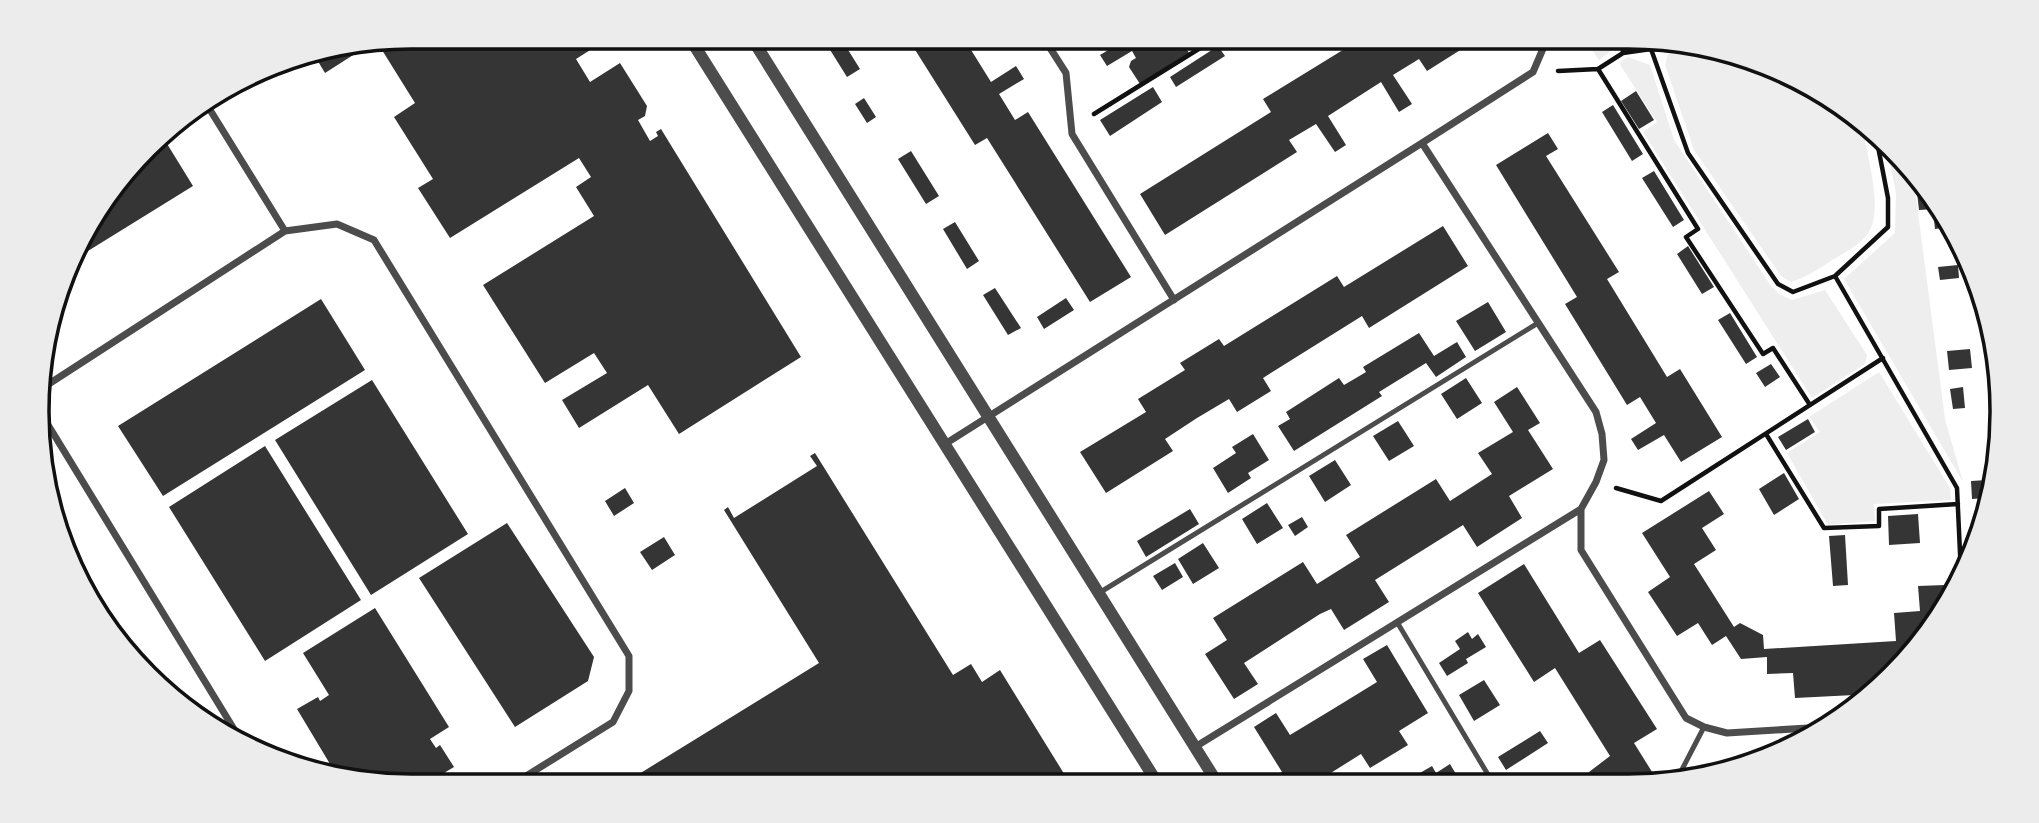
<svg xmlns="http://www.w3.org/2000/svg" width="2039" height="823" font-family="Georgia,serif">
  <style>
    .green { fill: #eee }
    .building { fill: #353535 }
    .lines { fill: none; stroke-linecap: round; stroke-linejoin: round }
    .path { stroke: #111; stroke-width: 4.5 }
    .service { stroke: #4c4c4c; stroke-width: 5 }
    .minor { stroke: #4c4c4c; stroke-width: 7 }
    .tertiary { stroke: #4c4c4c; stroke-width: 12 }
    .rim { fill: none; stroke: #111; stroke-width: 3.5 }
  </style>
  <rect width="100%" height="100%" fill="#fff"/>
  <!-- green -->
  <path class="green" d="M1607,37H1619V45L1599,60L1592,50Z
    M1724,53L1748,57L1861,122C1866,150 1882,202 1871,228C1865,242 1846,252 1834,259C1820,268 1807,277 1791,282L1781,276L1694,150L1665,65L1668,54Z
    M1628,57L1650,65L1674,140L1771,286L1779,294L1792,300L1825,290L1867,355L1865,364L1812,398L1643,132L1657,122L1619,63Z
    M1886,144L1914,182L1945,419L1963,482L1844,279L1895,233L1896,193Z
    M1879,372L1950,488L1951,500L1874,504L1875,521L1828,525L1787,453L1820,432L1809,417Z"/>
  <!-- building -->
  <path class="building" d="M411,37H604L606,40L576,59L590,82L620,63L647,106L645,116L638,120L650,141L658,136L656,132L661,129L801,357L679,434L648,385L579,428L562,400L607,373L594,353L545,383L483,285L594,216L576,187L591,177L579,158L450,238L418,188L433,179L394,117L415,103L377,42Z
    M822,37H840L860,69L847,77Z
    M907,37H963L991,82L1016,66L1024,79L999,94L1015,120L1028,112L1131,277L1090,302L987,138L975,145Z
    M1123,37H1179L1189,53L1140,84L1129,67L1131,61L1136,58L1132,51L1107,66L1100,55L1125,40Z
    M1364,37H1481L1427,71L1419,59L1393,75L1412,104L1399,112L1381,82L1328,116L1346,145L1335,152L1316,124L1289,140L1297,152L1165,235L1140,194L1271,112L1263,99Z
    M372,43L325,73L313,53L330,50Z
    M1218,46L1225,56L1176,87L1170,77Z
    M1153,87L1162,102L1110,136L1100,120Z
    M1636,91L1654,120L1639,129L1621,101Z
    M864,98L876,117L867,123L855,104Z
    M1613,105L1643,154L1632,161L1602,112Z
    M1548,133L1558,149L1546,156L1619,272L1607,279L1667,377L1680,369L1722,437L1681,462L1664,435L1638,450L1631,439L1656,423L1640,397L1627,405L1565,304L1577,297L1496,165Z
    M161,134L193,186L75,259L87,224Z
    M911,151L939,196L926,204L898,159Z
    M1654,171L1684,220L1673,227L1642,178Z
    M1916,184L1935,209L1919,210Z
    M1937,210L1940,215L1950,227L1935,229L1933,211Z
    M955,222L979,261L967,269L943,229Z
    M1443,226L1468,266L1369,328L1362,316L1263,378L1271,391L1237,412L1229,399L1197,418L1165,439L1173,451L1106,493L1080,452L1146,412L1138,399L1185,370L1180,363L1219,339L1224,346L1337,276L1344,287Z
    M1688,246L1714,287L1702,294L1677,254Z
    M1958,265L1959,278L1940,280L1938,267Z
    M995,288L1021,328L1008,335L983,295Z
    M1066,298L1074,310L1044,329L1037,317Z
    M321,299L365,370L163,496L118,426Z
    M1488,302L1506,332L1475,351L1456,321Z
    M1730,313L1757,357L1746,364L1718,320Z
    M1419,333L1434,356L1457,342L1466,357L1436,377L1426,363L1379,392L1382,396L1294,451L1278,426L1290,419L1286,412L1339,378L1344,385L1356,378L1366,372L1363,367Z
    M1970,349L1972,368L1949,370L1947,351Z
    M1771,364L1780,377L1765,387L1756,373Z
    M1466,378L1482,403L1457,419L1441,394Z
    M372,380L468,534L371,595L275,440Z
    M1517,387L1540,423L1528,430L1553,469L1509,496L1522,518L1477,547L1463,525L1375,580L1389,602L1344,630L1331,609L1320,614L1244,663L1258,684L1234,699L1205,654L1227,640L1213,618L1303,562L1317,584L1360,557L1346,535L1436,479L1450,501L1492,474L1478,453L1513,432L1494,402Z
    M1963,387L1965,408L1953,409L1950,389Z
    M1808,419L1815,432L1786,450L1778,437Z
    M1398,421L1414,446L1389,461L1373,436Z
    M1253,434L1269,460L1248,473L1251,478L1228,493L1213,468L1236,453L1232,447Z
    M265,446L361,600L265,661L169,507Z
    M815,453L953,675L971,664L982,682L1000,670L1071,785L628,786L626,782L819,663L724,510L728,507L734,518L817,466L810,456Z
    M1335,460L1351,485L1325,502L1309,476Z
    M1784,473L1799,499L1774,515L1759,489Z
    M1987,480V498L1972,499L1971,481Z
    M625,488L634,503L614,516L605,501Z
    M1709,491L1724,514L1702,528L1716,550L1694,564L1734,627L1740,623L1763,635L1764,649L1896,641L1894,613L1920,611L1918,586L1945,585L1946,606L1939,619L1874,694L1795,698L1793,673L1767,674V657L1741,659L1726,636L1712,645L1698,623L1677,636L1648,592L1670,577L1642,533Z
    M1267,503L1283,528L1257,544L1242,519Z
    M1190,509L1199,524L1146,557L1137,541Z
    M1918,514L1920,543L1889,545L1888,516Z
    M1302,517L1308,527L1295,536L1288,525Z
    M507,523L594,657L588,681L515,727L419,578Z
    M1845,535L1848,585L1833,586L1829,536Z
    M664,537L675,555L652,570L640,552Z
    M1203,543L1219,568L1193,584L1178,559Z
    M1175,563L1183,577L1162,590L1153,576Z
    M1524,564L1579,653L1600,640L1657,729L1634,743L1659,783H1596L1589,772L1610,756L1555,668L1534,682L1478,593Z
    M375,608L449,727L430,739L436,748L440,745L454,767L422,786L336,774L297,709L318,697L320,701L329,695L303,653Z
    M1468,632L1472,639L1478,634L1486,647L1466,659L1468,663L1447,676L1439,663L1460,649L1455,641Z
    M1387,645L1428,713L1399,731L1408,745L1370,768L1361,754L1318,781L1313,773L1295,784H1281L1276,776L1282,772L1254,727L1276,713L1290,735L1333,709L1377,682L1363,659Z
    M1484,680L1500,705L1474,721L1459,695Z
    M1540,731L1548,743L1506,770L1498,757Z
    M1450,764L1459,779L1452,784H1408L1406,781L1432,766L1436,773Z"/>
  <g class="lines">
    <!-- path -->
    <path class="path" d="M1622,37L1623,53
      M1651,49L1688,153L1778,284L1793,292L1835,276L1888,227V198L1875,131
      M1598,69L1698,229L1686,237L1763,354L1773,348L1810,405
      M1558,71L1598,69L1623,53L1651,49L1694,48
      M1094,114L1218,37
      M1835,276L1957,488L1961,574
      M1766,434L1824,528L1879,526V509L1958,504
      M1616,488L1661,501L1883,358"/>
    <!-- service -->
    <path class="service" d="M1099,593L1538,323
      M1397,622L1490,778L1482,783
      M1675,783L1704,727"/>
    <!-- minor -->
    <path class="minor" d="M1043,37L1066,73L1072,134L1174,300
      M1548,37L1533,72L1422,143L1596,412L1602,434L1604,460L1596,482L1581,509V550L1686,718L1704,727L1727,733L1825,727
      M207,105L285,231
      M41,389L285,231L337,224L374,240L629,656V691L613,722L510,786
      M42,415L240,739
      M945,444L1422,143
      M1195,747L1581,509"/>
    <!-- tertiary -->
    <path class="tertiary" d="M689,37L1158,784
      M751,37L1218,784"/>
  </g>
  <!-- crop -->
  <path d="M0 0H2039V823H0ZM411 49H1628A362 362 0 0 1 1990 411V412A362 362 0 0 1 1628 774H411A362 362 0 0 1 49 412V411A362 362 0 0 1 411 49Z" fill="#ececec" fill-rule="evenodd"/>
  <path class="rim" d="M411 49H1628A362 362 0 0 1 1990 411V412A362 362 0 0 1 1628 774H411A362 362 0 0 1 49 412V411A362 362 0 0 1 411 49Z"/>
</svg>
